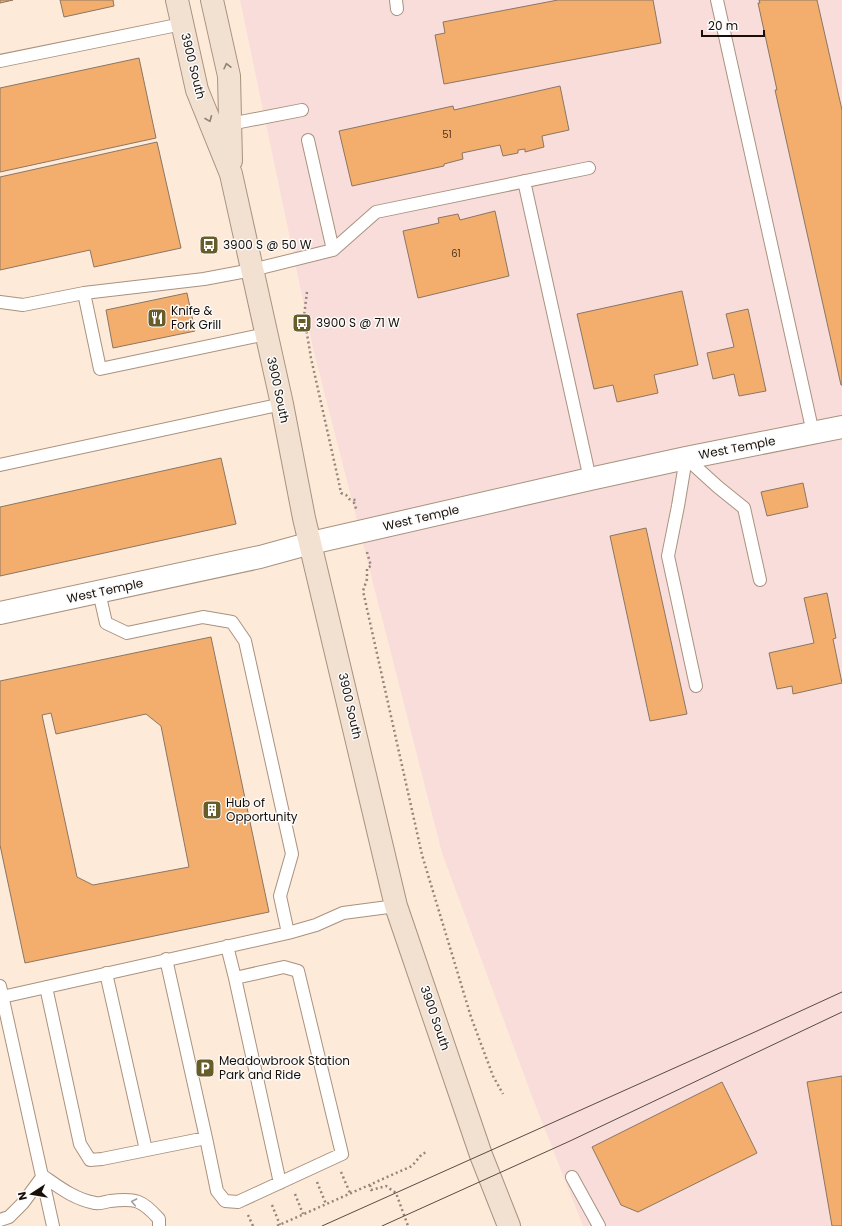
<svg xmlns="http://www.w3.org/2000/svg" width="842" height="1226" font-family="Poppins,sans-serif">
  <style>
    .industrial { fill: #f8ddda }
    .building { fill: #f3ae6d; stroke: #8b7663; fill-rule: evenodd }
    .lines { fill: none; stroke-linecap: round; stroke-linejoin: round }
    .service-casing { stroke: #a9927f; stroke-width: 14 }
    .minor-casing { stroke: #a9927f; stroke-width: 24 }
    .tertiary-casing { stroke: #a9927f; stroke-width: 24 }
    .secondary-casing { stroke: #a9927f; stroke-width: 24 }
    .path { stroke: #948679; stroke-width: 2.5; stroke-dasharray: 2 3; stroke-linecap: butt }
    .service { stroke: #fff; stroke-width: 12 }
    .minor { stroke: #fff; stroke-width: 22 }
    .tertiary { stroke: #fff; stroke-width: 22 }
    .secondary { stroke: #f2e0d0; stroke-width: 22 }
    .tram { stroke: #584c42; stroke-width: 1 }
    .oneway { stroke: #8f8276 }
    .oneway2 { stroke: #a29f9c }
    .labels { text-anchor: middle; stroke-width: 3; stroke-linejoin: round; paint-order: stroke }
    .number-label { font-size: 10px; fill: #4e3721 }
    .street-label { font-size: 12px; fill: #170f08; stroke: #fbfbfb }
    .poi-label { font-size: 12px; fill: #170f08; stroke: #fbfbfb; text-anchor: start }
  </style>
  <rect width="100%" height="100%" fill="#feead9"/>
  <!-- industrial -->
  <path class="industrial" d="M240,0H842V1226H583L533,1099L442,853L313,348Z"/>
  <!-- building -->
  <path class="building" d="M0,0H13L0,3Z
    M60,0H113L114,6L64,17Z
    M558,0H653L661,43L444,84L435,35L445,33L443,22Z
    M759,0H817L842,110V385H841L775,90H777L758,3H760Z
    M139,58L156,138L0,172V88Z
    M560,86L569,130L542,136L544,147L525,152V149L518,150V153L503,156L500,145L462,153L463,159L444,164V166L352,186L339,131L453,106L454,110Z
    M157,142L181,248L94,267L90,250L0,270V177Z
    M495,211L509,276L418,298L403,231L439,223L438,218L458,214L460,220Z
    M682,291L698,365L654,375L658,393L617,402L613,385L594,389L577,314Z
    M187,293L195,331L113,348L106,310Z
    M748,309L766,391L739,396L734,374L713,379L707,353L734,347L726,314Z
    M221,458L236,524L0,576V507Z
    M803,483L808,507L767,516L761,492Z
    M646,528L687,714L650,721L610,536Z
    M827,593L836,638L833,639L842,683L793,694L792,686L777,689L769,653L814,643L804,598Z
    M211,637L269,912L25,963L0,845V681ZM51,713L56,734L146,714L161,726L189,867L93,885L77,877L42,715Z
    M842,1076V1226H832L807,1082Z
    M722,1082L757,1153L638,1212L621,1205L592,1147Z"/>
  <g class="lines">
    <defs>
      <path id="service" d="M396,0L397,9
        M717,0L813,433
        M0,61L182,24
        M230,124L302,110
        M308,140L333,250
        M524,181L590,479
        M84,293L204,279L252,270L333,250L376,212L589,168
        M0,302L23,305L84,293L100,369L266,334
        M686,458L678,506L668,556L696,686
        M686,458L718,487L744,508L760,580
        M0,465L282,404
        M99,592L106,623L127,633L203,617L232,622L245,641L292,854L280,896L288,933
        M166,959L206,1138
        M106,973L146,1150
        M235,978L280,1183
        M0,986L53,1226
        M46,987L80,1144L90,1160L102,1159L206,1138L217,1191L225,1201L238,1202L342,1154L298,971L284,967L235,978L227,946
        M2,997L288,933L316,925L343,913L396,906
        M43,1176C59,1187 74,1199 95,1203C99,1204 105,1202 110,1201C136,1198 142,1200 159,1219V1226
        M572,1177L599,1226
        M0,1220L9,1217L23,1203L43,1176"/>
      <path id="minor" d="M311,543L590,479L686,458L842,427"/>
      <path id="tertiary" d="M0,613L260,557L311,543"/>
      <path id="secondary" d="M177,0L197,90L231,174L282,404L304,518L396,906L481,1155L509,1226
        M212,0L229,76L231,161"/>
    </defs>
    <!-- service casing -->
    <use href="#service" class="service-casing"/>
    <!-- minor casing -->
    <use href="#minor" class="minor-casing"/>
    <!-- tertiary casing -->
    <use href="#tertiary" class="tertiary-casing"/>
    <!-- secondary casing -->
    <use href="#secondary" class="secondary-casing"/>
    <!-- path -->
    <path class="path" d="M307,292L304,316L311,358L339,483L341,493L346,495L349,499L356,500L354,503L357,511
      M367,552L371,566L367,568V579L363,591L422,855L471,1017L493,1076L503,1094
      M341,1172L350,1193
      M317,1182L326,1204
      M370,1185L371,1190L386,1186L396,1193L408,1226
      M295,1194L303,1214
      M272,1205L280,1225
      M248,1215L253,1226
      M277,1226L412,1166L422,1154L427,1152"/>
    <!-- service -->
    <use href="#service" class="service"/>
    <!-- minor -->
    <use href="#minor" class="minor"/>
    <!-- tertiary -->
    <use href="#tertiary" class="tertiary"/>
    <!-- secondary -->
    <use href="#secondary" class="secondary"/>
    <!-- tram -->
    <path class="tram" d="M322,1226L757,1031L842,992
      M382,1226L570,1141L842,1012"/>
  </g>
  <!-- one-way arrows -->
  <defs><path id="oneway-chevron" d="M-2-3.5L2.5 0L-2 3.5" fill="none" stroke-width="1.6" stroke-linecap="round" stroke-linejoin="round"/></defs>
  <g class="oneway">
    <use href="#oneway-chevron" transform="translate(227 66) rotate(-103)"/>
    <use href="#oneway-chevron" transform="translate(209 119) rotate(68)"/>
  </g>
  <use class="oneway2" href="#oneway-chevron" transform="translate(134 1202) rotate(-169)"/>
  <!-- icons -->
  <defs>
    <symbol id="bus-square" viewBox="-11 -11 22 22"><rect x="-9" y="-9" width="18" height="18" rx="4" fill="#675d2a" stroke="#fbfbfb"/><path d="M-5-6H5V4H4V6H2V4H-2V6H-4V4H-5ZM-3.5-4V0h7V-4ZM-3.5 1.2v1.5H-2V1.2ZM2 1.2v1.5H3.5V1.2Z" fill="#fff"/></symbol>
    <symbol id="restaurant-square" viewBox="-11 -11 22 22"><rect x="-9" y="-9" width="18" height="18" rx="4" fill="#675d2a" stroke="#fbfbfb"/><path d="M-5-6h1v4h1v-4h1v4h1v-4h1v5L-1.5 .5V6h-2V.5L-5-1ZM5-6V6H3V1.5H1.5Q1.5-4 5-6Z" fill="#fff"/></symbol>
    <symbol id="building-square" viewBox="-11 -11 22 22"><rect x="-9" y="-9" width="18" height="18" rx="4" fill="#675d2a" stroke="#fbfbfb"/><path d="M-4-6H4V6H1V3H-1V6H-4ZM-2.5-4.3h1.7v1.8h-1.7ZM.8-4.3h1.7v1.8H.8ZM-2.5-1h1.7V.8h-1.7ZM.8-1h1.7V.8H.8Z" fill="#fff"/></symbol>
    <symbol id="parking-square" viewBox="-11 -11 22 22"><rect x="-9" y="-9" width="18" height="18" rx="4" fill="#675d2a" stroke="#fbfbfb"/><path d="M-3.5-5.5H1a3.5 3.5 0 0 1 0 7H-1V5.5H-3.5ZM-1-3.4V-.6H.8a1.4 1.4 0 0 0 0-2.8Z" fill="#fff"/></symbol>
  </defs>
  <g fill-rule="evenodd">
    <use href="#bus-square" x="198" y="234" width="22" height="22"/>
    <use href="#restaurant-square" x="146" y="307" width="22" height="22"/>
    <use href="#bus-square" x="291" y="312" width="22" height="22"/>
    <use href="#building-square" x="201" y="799" width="22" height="22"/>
    <use href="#parking-square" x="194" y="1057" width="22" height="22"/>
  </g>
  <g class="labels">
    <!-- number labels -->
    <g class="number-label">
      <text x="447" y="138">51</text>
      <text x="456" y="257">61</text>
    </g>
    <!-- street labels -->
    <g class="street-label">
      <text transform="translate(193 66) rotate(76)" y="4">3900 South</text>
      <text transform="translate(278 390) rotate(78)" y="4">3900 South</text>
      <text transform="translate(737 448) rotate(-11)" y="4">West Temple</text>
      <text transform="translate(421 518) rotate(-13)" y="4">West Temple</text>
      <text transform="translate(105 591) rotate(-12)" y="4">West Temple</text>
      <text transform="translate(350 706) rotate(77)" y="4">3900 South</text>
      <text transform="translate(435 1018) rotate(71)" y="4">3900 South</text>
    </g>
    <!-- poi labels -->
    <g class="poi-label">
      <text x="223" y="249">3900 S @ 50 W</text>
      <text x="171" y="315">Knife &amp;<tspan x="171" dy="14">Fork Grill</tspan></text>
      <text x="316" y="327">3900 S @ 71 W</text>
      <text x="226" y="807">Hub of<tspan x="226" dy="14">Opportunity</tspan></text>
      <text x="219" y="1065">Meadowbrook Station<tspan x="219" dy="14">Park and Ride</tspan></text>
    </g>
  </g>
  <!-- north arrow -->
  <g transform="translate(32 1194) rotate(258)" stroke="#fbfbfb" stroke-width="3" paint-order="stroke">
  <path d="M0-3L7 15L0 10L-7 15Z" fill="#170f08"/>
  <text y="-6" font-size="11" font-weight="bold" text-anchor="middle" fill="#170f08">N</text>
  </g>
  <!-- scale -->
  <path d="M702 30v6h62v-6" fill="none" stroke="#170f08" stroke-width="2"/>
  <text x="708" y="30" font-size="12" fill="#170f08" stroke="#fbfbfb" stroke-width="3" paint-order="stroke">20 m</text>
</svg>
